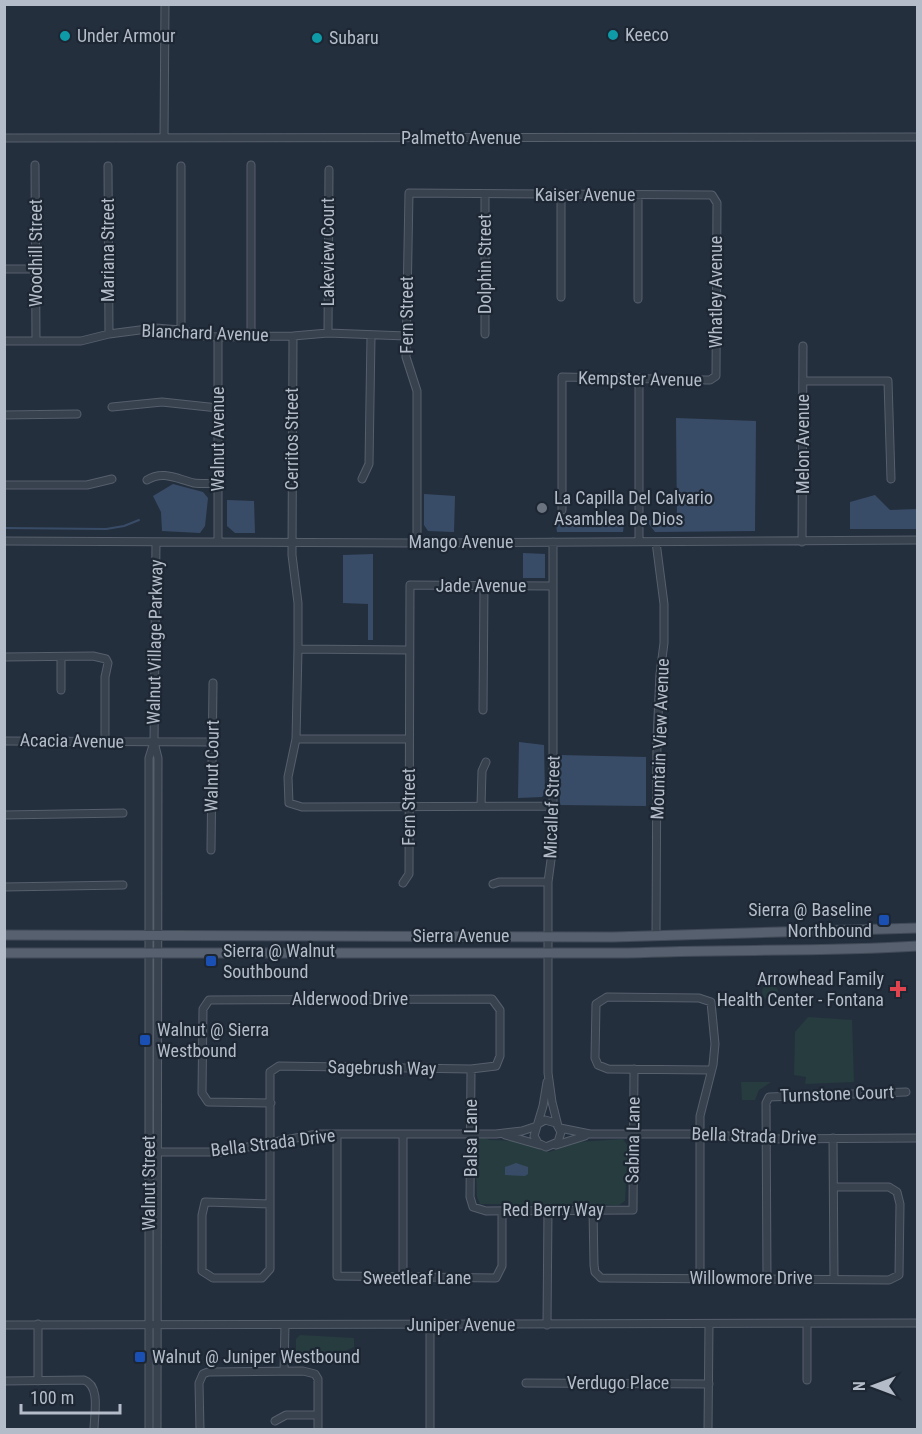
<svg xmlns="http://www.w3.org/2000/svg" width="922" height="1434" font-family="'Roboto Condensed',sans-serif">
  <style>
    .green { fill: #263c3f }
    .water { fill: #394c67 }
    .lines { fill: none; stroke-linecap: round; stroke-linejoin: round }
    .stream { stroke: #394c67; stroke-width: 2 }
    .minor-casing { stroke: #565f6c; stroke-width: 9 }
    .major-casing { stroke: #414a57; stroke-width: 11 }
    .minor { stroke: #38414e; stroke-width: 7 }
    .major { stroke: #56606e; stroke-width: 9 }
    .culture-dot { fill: #0f9aa8; stroke: #1d2633; stroke-width: 2 }
    .worship-dot { fill: #6b7280; stroke: #1d2633; stroke-width: 2 }
    .transit-dot { fill: #1a4fb4; stroke: #1d2633; stroke-width: 2 }
    .health-dot { fill: #e0444e; stroke: #1d2633; stroke-width: 2 }
    .labels { text-anchor: middle; stroke-width: 4.5; stroke-linejoin: round; paint-order: stroke }
    .poi-label { font-size: 18px; fill: #b4bcc9; stroke: #1d2633; text-anchor: start }
    .street-label { font-size: 18px; fill: #b4bcc9; stroke: #1d2633 }
  </style>
  <rect width="100%" height="100%" fill="#242f3e"/>
  <!-- green -->
  <path class="green" d="M762 992a8 8 0 1 1 16 0a8 8 0 1 1-16 0Z
    M808,1017L852,1020L854,1082L805,1084L806,1077L794,1075L795,1032Z
    M741,1082H771L759,1090L755,1100H742Z
    M484,1138L490,1140L516,1141L549,1152L578,1142L623,1139L628,1146L625,1201L619,1205L480,1204L477,1197L475,1147L478,1139Z
    M300,1335L354,1338V1347L318,1364L312,1361H300L296,1357V1339Z"/>
  <!-- water -->
  <path class="water" d="M676,418L756,421L755,531L655,532L649,524V520L677,521Z
    M173,484L203,492L208,498L205,526L200,533L162,531L161,512L153,496Z
    M424,494L455,496L454,532L428,531L424,525Z
    M875,495L890,510L917,509V529H850V502Z
    M227,500L254,501L255,533H235L227,526Z
    M624,522L623,532H557L556,524Z
    M523,553L545,554V578H523Z
    M373,554V640H368V604L343,603V555Z
    M519,742L544,745L545,793L542,797L518,798Z
    M559,755L646,757V806L560,805Z
    M516,1163L528,1167V1174L525,1176L505,1175V1167Z"/>
  <g class="lines">
    <!-- stream -->
    <path class="stream" d="M4,528L106,529L124,526L139,520"/>
    <defs>
      <path id="minor" d="M4,138L918,137
        M164,138L165,4
        M35,165L36,341
        M108,166L109,334
        M485,194V334
        M638,195V299
        M4,269H35
        M561,297V195
        M181,330V166
        M328,333L329,170
        M251,335V165
        M293,336L292,555L298,603V649L296,739L288,777L289,803L302,807L554,806
        M218,337V541
        M4,341H81L109,334L155,328L181,330L204,336L218,337L293,336L328,333L406,336
        M803,381H888L891,479
        M112,407L162,402L218,408
        M4,415L77,414
        M362,479L369,464L371,336
        M147,480C163,470 177,479 194,483C201,484 210,483 218,484
        M4,485H87L112,479
        M4,541L417,543L918,540
        M639,541V378
        M156,542L154,742L158,758L157,1430
        M553,542V845L548,882V1073L552,1102L558,1126
        M656,542L664,604V643L660,674L657,739L656,936
        M802,542L803,346
        M417,543V391L406,357L409,193L712,195L717,203L716,376L710,380H706L562,377V510
        M298,649L409,650
        M4,657L93,656L106,659L108,663L105,677V742
        M61,690V657
        M483,710L484,585
        M296,739H409
        M4,741L212,742
        M481,806L482,771L486,762
        M4,815L123,813
        M211,850L213,683
        M403,883L409,874L410,585L553,586
        M493,884L499,882H548
        M4,887L123,885
        M471,1069L470,1197L473,1207L486,1211L633,1210L634,1069
        M538,1124L545,1120L556,1123L561,1132L558,1142L546,1147L538,1143L534,1136L543,1106L547,1082
        M560,1128L590,1134H701L767,1139L918,1138
        M337,1134V1276L496,1278L502,1266V1211
        M505,1135L540,1145
        M833,1138L834,1279
        M556,1145L585,1136
        M158,1152H221L317,1134H496L522,1131L537,1126
        M270,1204L205,1202L202,1215V1271L213,1278H262L270,1269V1072L279,1066L471,1069L496,1066L500,1056V1010L492,999L209,1000L203,1009L202,1093L208,1102L271,1103
        M593,1210L594,1265L595,1272L601,1278L889,1280L899,1275L900,1204L897,1192L889,1187H834
        M403,1277V1134
        M700,1278V1116L713,1065L715,1044L711,1002L699,998L607,997L596,1004L595,1058L598,1065L608,1069L711,1070
        M767,1278L766,1103L769,1097L906,1092
        M4,1325L918,1323
        M430,1325V1430
        M547,1325L548,1210
        M284,1371L285,1325
        M807,1380V1324
        M4,1381L84,1380C101,1386 94,1415 94,1430
        M38,1381V1324
        M526,1383L709,1384
        M275,1421L286,1415H318
        M149,1430V758L154,742
        M200,1430L199,1383L203,1374L208,1372L303,1371L315,1374L318,1379V1430
        M708,1430L709,1324"/>
      <path id="major" d="M4,935L613,937L918,928
        M4,953H628C724,949 821,952 918,946"/>
    </defs>
    <!-- minor casing -->
    <use href="#minor" class="minor-casing"/>
    <!-- major casing -->
    <use href="#major" class="major-casing"/>
    <!-- minor -->
    <use href="#minor" class="minor"/>
    <!-- major -->
    <use href="#major" class="major"/>
  </g>
  <!-- markers -->
  <g class="culture-dot">
    <circle cx="613" cy="35" r="6"/>
    <circle cx="65" cy="36" r="6"/>
    <circle cx="317" cy="38" r="6"/>
  </g>
  <circle class="worship-dot" cx="542" cy="508" r="6"/>
  <g class="transit-dot">
    <rect x="878" y="914" width="12" height="12" rx="3"/>
    <rect x="205" y="955" width="12" height="12" rx="3"/>
    <rect x="139" y="1034" width="12" height="12" rx="3"/>
    <rect x="134" y="1351" width="12" height="12" rx="3"/>
  </g>
  <path class="health-dot" d="M895 980h6v6h6v6h-6v6h-6v-6h-6v-6h6z"/>
  <g class="labels">
    <!-- poi labels -->
    <g class="poi-label">
      <text x="625" y="41">Keeco</text>
      <text x="77" y="42">Under Armour</text>
      <text x="329" y="44">Subaru</text>
      <text x="554" y="504">La Capilla Del Calvario<tspan x="554" dy="21">Asamblea De Dios</tspan></text>
      <text x="872" y="916" text-anchor="end">Sierra @ Baseline<tspan x="872" dy="21">Northbound</tspan></text>
      <text x="223" y="957">Sierra @ Walnut<tspan x="223" dy="21">Southbound</tspan></text>
      <text x="884" y="985" text-anchor="end">Arrowhead Family<tspan x="884" dy="21">Health Center - Fontana</tspan></text>
      <text x="157" y="1036">Walnut @ Sierra<tspan x="157" dy="21">Westbound</tspan></text>
      <text x="152" y="1363">Walnut @ Juniper Westbound</text>
    </g>
    <!-- street labels -->
    <g class="street-label">
      <text x="461" y="144">Palmetto Avenue</text>
      <text x="585" y="201">Kaiser Avenue</text>
      <text transform="translate(108 250) rotate(-90)" y="6">Mariana Street</text>
      <text transform="translate(328 252) rotate(-90)" y="6">Lakeview Court</text>
      <text transform="translate(36 253) rotate(-90)" y="6">Woodhill Street</text>
      <text transform="translate(485 264) rotate(-90)" y="6">Dolphin Street</text>
      <text transform="translate(716 292) rotate(-90)" y="6">Whatley Avenue</text>
      <text transform="translate(407 315) rotate(-90)" y="6">Fern Street</text>
      <text transform="translate(205 333) rotate(2)" y="6">Blanchard Avenue</text>
      <text transform="translate(640 379) rotate(1)" y="6">Kempster Avenue</text>
      <text transform="translate(218 439) rotate(-90)" y="6">Walnut Avenue</text>
      <text transform="translate(292 439) rotate(-90)" y="6">Cerritos Street</text>
      <text transform="translate(803 444) rotate(-90)" y="6">Melon Avenue</text>
      <text x="461" y="548">Mango Avenue</text>
      <text x="481" y="592">Jade Avenue</text>
      <text transform="translate(155 642) rotate(-89)" y="6">Walnut Village Parkway</text>
      <text transform="translate(660 739) rotate(-88)" y="6">Mountain View Avenue</text>
      <text transform="translate(72 741) rotate(1)" y="6">Acacia Avenue</text>
      <text transform="translate(212 766) rotate(-89)" y="6">Walnut Court</text>
      <text transform="translate(409 807) rotate(-90)" y="6">Fern Street</text>
      <text transform="translate(552 807) rotate(-88)" y="6">Micallef Street</text>
      <text x="461" y="942">Sierra Avenue</text>
      <text x="350" y="1005">Alderwood Drive</text>
      <text transform="translate(382 1068) rotate(1)" y="6">Sagebrush Way</text>
      <text transform="translate(837 1094) rotate(-2)" y="6">Turnstone Court</text>
      <text transform="translate(754 1136) rotate(2)" y="6">Bella Strada Drive</text>
      <text transform="translate(471 1138) rotate(-90)" y="6">Balsa Lane</text>
      <text transform="translate(633 1140) rotate(-89)" y="6">Sabina Lane</text>
      <text transform="translate(273 1143) rotate(-7)" y="6">Bella Strada Drive</text>
      <text transform="translate(149 1183) rotate(-90)" y="6">Walnut Street</text>
      <text x="553" y="1216">Red Berry Way</text>
      <text x="417" y="1284">Sweetleaf Lane</text>
      <text x="751" y="1284">Willowmore Drive</text>
      <text x="461" y="1331">Juniper Avenue</text>
      <text x="618" y="1389">Verdugo Place</text>
    </g>
  </g>
  <!-- border -->
  <rect width="922" height="1434" fill="none" stroke="#b4bcc9" stroke-width="12"/>
  <!-- north arrow -->
  <g transform="translate(874 1386) rotate(270)" stroke="#1d2633" stroke-width="4.5" paint-order="stroke">
  <path d="M0-4.5L10 22L0 15L-10 22Z" fill="#b4bcc9"/>
  <text y="-9" font-size="16" font-weight="bold" text-anchor="middle" fill="#b4bcc9">N</text>
  </g>
  <!-- scale -->
  <path d="M21 1404v9h99v-9" fill="none" stroke="#b4bcc9" stroke-width="3"/>
  <text x="30" y="1404" font-size="18" fill="#b4bcc9" stroke="#1d2633" stroke-width="4.5" paint-order="stroke">100 m</text>
</svg>
